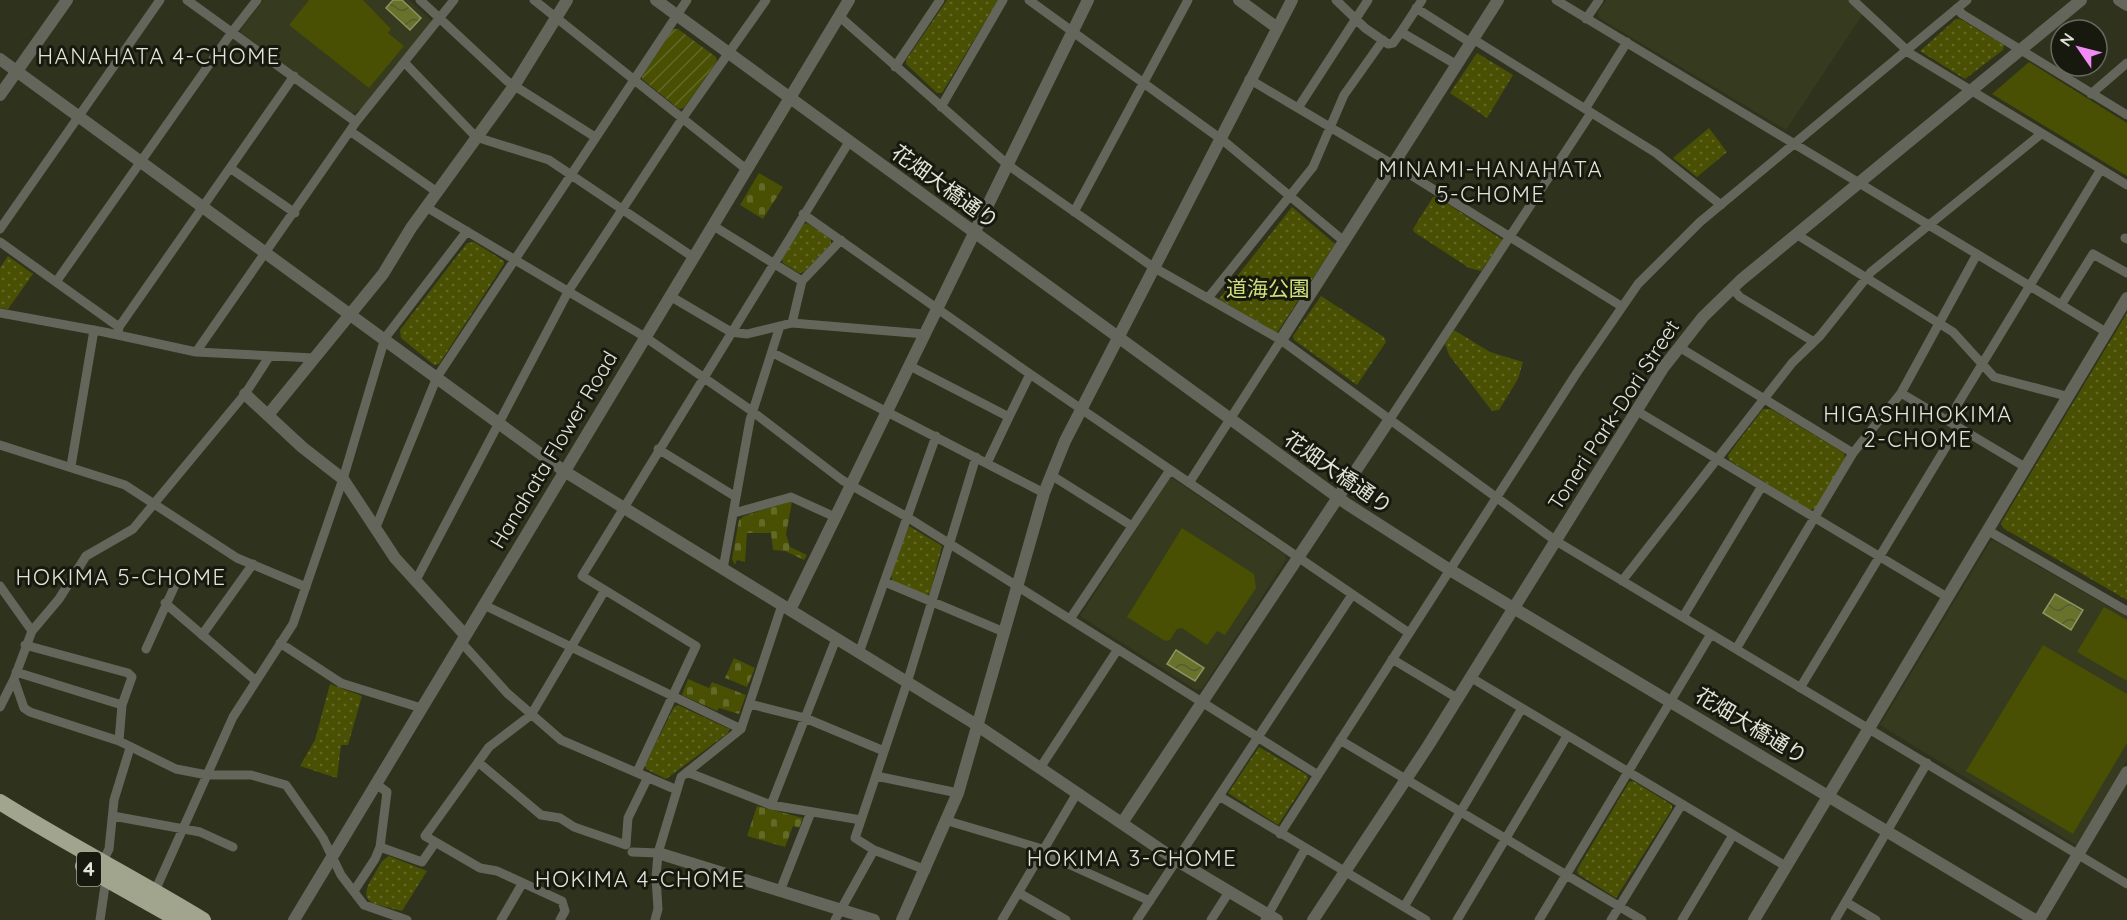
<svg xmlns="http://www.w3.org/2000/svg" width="2127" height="920" font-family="Quicksand,'Noto Sans JP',sans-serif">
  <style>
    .built { fill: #363a1e }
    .grass { fill: #495003 }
    .cemetery { fill: url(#cemetery-stones) }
    .park { fill: url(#park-dots) }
    .garden { fill: url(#garden-furrows) }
    .water { fill: url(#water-waves); stroke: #8d945f; stroke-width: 1.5 }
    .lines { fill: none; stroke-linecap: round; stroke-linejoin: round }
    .minor { stroke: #64665b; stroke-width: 9 }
    .tertiary { stroke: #64665b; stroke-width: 12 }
    .trunk { stroke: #a1a58e; stroke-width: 16 }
    .labels { text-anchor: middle; stroke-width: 6; stroke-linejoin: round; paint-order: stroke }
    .shield { fill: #17190f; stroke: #a5a79b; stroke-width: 1.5 }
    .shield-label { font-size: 20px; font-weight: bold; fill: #e2e4d7 }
    .street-label { font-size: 21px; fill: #e2e4d7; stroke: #17190f }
    .park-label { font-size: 21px; fill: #d1df7b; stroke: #17190f }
    .neighbourhood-label { font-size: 22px; letter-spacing: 1.5px; fill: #e2e4d7; stroke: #17190f }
  </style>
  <defs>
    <pattern id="cemetery-stones" width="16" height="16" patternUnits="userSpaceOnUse" patternTransform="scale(1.5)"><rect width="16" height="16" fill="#495003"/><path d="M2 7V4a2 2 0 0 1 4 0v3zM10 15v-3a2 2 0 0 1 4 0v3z" fill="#636927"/></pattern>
    <pattern id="park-dots" width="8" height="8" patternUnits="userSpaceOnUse" patternTransform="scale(1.5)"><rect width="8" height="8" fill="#495003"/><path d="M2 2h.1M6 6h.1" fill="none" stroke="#636927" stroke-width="1.8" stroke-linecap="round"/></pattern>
    <pattern id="garden-furrows" width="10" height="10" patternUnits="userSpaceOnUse" patternTransform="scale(1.5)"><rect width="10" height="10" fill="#495003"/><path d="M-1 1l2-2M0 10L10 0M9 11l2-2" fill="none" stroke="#636927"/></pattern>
    <pattern id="water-waves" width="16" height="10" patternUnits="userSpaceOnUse" patternTransform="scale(1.5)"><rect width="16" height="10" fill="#69722b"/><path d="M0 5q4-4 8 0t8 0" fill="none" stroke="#565b36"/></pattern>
  </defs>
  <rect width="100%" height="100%" fill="#2f321d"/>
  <!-- built -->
  <path class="built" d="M264,0H409L432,21L364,107L352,114L241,33V29Z
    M1606,0H1848L1863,14L1786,130L1599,18L1598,12Z
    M1169,478H1172L1285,555L1286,560L1202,689L1196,690L1080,616Z
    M1993,540L2127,617V761L2076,845L1880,725L1990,542Z"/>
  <!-- grass -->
  <path class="grass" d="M309,0H363L391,29L388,33L404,46L369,88L289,25Z
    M2029,62L2127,123V176L1992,94Z
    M1182,528L1254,574L1256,588L1225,635L1217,631L1207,645L1182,628L1177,629L1170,640L1165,641L1127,617Z
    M2104,607L2127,620V681L2077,652Z
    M2043,645L2127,694V743L2073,834L1966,771Z"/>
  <!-- cemetery -->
  <path class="cemetery" d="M759,173L783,187L763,219L740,205Z
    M790,501L792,502L786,534L790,547L807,555L804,560L785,551L773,550L771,533H747L745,562L737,560L735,565L732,559L739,520L744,516Z
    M734,658L755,668L747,687L725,678Z
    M688,679L709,688L712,682L746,695L739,714L719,708L717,711L682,695Z
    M757,806L803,818L799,828L793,826L785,847L747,836Z"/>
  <!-- park -->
  <path class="park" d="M947,0H998L942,93H937L906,64V60Z
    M1956,19H1960L2004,45L2003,50L1965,79L1920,51Z
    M1477,53L1513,75L1487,118L1450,93Z
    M1709,128L1727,152L1697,177L1673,158Z
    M1433,197H1437L1503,240L1481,271L1469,268L1414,232L1413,229Z
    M1292,207L1335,244L1277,333L1219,299Z
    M807,223L831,239V244L804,272L799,273L783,263L782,259L804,224Z
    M474,242L504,261V264L439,364L434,365L401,338L400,330L467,243Z
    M8,256L33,274L8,309L0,308V268Z
    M1321,296L1384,337L1386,342L1357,385L1294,340L1293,336Z
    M2127,313V600L2003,528L2001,523Z
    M1454,330L1490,352L1523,362L1518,379L1499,410L1492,411L1449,355L1445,344Z
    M1763,409H1771L1844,453L1845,459L1815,509L1810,510L1729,460L1728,455Z
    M909,526L942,546L930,593L926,595L893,581L891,575Z
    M330,684L362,696L348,745H341L337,778L300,766L315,740Z
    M678,705L729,729L728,733L666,779L646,769L645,765L674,707Z
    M1259,747L1307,775L1308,779L1278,825L1228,793Z
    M1633,781L1672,805V809L1616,898L1578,874L1577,870L1629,782Z
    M389,856L427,871L402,911C376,903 354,906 374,875C379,867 380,861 389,856Z"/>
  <!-- garden -->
  <path class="garden" d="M673,29H678L716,57L717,61L684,108L679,109L642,79V76Z"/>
  <!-- water -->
  <path class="water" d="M393,0H402L421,18L410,30L386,8Z
    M2055,594L2083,610L2071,630L2043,613Z
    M1176,650L1204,668L1195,681L1167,664Z"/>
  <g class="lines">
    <!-- minor -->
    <path class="minor" d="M187,0L356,122
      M420,0L507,81L595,137
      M534,0L746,169
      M1029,0L1225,142L1345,242
      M1336,0L1365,28L1388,44L1393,43L1401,32L1457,65
      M1556,0L2106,332
      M1853,0L1911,54L2127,185
      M1416,8L1471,43
      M1957,8L1962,14L2127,115
      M839,16L1008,165L1153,267L1281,340L1556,541L2127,884
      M1586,19L1599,0
      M1401,32L1422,0
      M1473,39L1656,153L1721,205
      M405,63L476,137L549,160L693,257
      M895,67L940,0
      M1249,79L1409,174L1621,306
      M2091,94L2127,63
      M941,107L1003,0
      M1298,108L1368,0
      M1585,109L1627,42
      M350,131L437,192
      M230,168L295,213
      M426,207L645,337L749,409L842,480L907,517L1318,775
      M1074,212L1188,0
      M803,214L1030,374L1409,633
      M712,225L802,281
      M0,229L160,0
      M1796,234L1953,332L1994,377L2066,396
      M2125,238L2127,239
      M0,242L119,327
      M56,282L232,32L257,0
      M1732,288L1740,297L1814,342
      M670,296L731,332L747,334L792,323L925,334
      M1208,298L1313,167L1344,95L1383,40
      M2061,305L2093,254L2127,273
      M0,313L104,332L196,352L314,358
      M792,323L802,281L841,240
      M118,335L119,327L294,76
      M1679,347L1853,453
      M196,352L356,122L454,0
      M773,353L1044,493
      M910,366L1009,417L987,463
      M1901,393L2025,467
      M1637,411L1947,597
      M1009,417L1030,374
      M1390,419L1591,113
      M1948,420L2101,169
      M0,445L125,485L237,558L306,587
      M658,449L736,497
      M71,466L94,330
      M1051,475L1132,526
      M1189,483L1281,340
      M734,513L791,497L835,517
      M376,527L437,377L687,0
      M1987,530L2127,611
      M723,569L750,420L780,326
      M1622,581L1792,363L1820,336L1871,272L2041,134
      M415,582L569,290L682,119L766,0
      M885,582L1004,632
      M0,586L32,631
      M165,603L255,680
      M484,605L741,729
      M1683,617L1762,486
      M1070,619L1170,470
      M202,635L253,564
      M461,642L507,693L561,740L677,790
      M280,643L341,683L421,708
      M25,645L128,673L132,677L122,705
      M146,649L176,583
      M1736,649L1853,453L1901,393L1977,254
      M859,653L936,436
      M1392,659L1457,698
      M16,672L122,705L119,741
      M1470,677L1787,867
      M14,679L24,708L30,712L119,741L176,769L207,775H251L286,785L323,838L341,875L364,905L407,920
      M1800,688L1958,427
      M750,704L805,718L884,751
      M0,707L14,679L32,631L59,599L86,556L133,529L245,394L269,357
      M1340,740L1642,920
      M478,762L541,815L560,818L574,827L626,845L628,818L648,777
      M1040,768L1118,649
      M637,772L696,646L582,576L849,142
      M687,772L771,805L861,820
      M876,776L958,793
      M1219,796L1426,920
      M771,805L836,639
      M113,816L200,832L233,847
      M948,821L1039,848L1046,854L1150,901
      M1280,834L1576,374L1638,284L1700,222L1967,0
      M380,847L422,862L435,843
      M632,852L658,853
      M106,855L109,849L114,800L130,748
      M926,870L874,850L855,838L907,683L976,457
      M155,891L233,717L293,624L343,479L385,338L467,231
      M354,891L375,859L380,847L387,792L376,784
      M780,891L811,812
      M1019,893L1066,920
      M1846,902L1876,920
      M1404,907L1522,708
      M100,920L106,879
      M501,920L522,884
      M560,920L565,911L562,901L497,871L480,868L425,836L489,747L531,715L605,590
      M655,920L658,909L656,878L658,853L681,777L741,729L782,605
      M835,920L874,850
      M1002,920L1077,793
      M1137,920L1352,595
      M1211,920L1229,892
      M1265,920L1305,849
      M1457,920L1567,736
      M1539,920L1711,634
      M1611,920L1682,804
      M1682,920L1733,835
      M1835,920L1927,763"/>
    <!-- tertiary -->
    <path class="tertiary" d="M656,0L1347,504L1450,570L2035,920
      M1239,0L1276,27
      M2119,0L2127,5
      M0,59L564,471L972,722L1176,860L1277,920
      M0,95L67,0
      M1281,340L1498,0
      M245,394L302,447L343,479L395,558L465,635
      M268,415L383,274L411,228L514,86L567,0
      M790,610L1088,0
      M1122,823L1390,419
      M658,853L874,920
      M294,920L849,0
      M902,920L958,793L1044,493L1065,441L1292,0
      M1313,920L1428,746L1663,368L1703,317L1741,280L2081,0
      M1754,920L2127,298
      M2039,920L2127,772"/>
    <!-- trunk -->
    <path class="trunk" d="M0,802C67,844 136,879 203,920
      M83,866L179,920"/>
  </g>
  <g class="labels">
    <!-- shield labels -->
    <rect class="shield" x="77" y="852" width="24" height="34" rx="4.5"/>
    <g class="shield-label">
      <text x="89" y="876">4</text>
    </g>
    <!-- street labels -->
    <g class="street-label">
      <text transform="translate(945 187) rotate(36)" y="7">花畑大橋通り</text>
      <text transform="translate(1614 415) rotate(-57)" y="7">Toneri Park-Dori Street</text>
      <text transform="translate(554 450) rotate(-59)" y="7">Hanahata Flower Road</text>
      <text transform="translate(1338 473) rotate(35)" y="7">花畑大橋通り</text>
      <text transform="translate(1751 726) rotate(31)" y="7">花畑大橋通り</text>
    </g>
    <!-- park labels -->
    <g class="park-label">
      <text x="1268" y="296">道海公園</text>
    </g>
    <!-- neighbourhood labels -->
    <g class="neighbourhood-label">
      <text x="159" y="64">HANAHATA 4-CHOME</text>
      <text x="1491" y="177">MINAMI-HANAHATA<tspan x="1491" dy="25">5-CHOME</tspan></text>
      <text x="1918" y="422">HIGASHIHOKIMA<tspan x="1918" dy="25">2-CHOME</tspan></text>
      <text x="121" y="585">HOKIMA 5-CHOME</text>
      <text x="1132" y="866">HOKIMA 3-CHOME</text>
      <text x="640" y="887">HOKIMA 4-CHOME</text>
    </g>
  </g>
  <!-- north arrow -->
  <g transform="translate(2079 48) rotate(305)"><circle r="28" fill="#17190f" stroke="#686a5f" stroke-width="1.5"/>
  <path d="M0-4.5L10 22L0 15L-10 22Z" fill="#f08bf5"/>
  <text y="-9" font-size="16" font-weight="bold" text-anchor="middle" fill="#e2e4d7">N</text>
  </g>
</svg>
